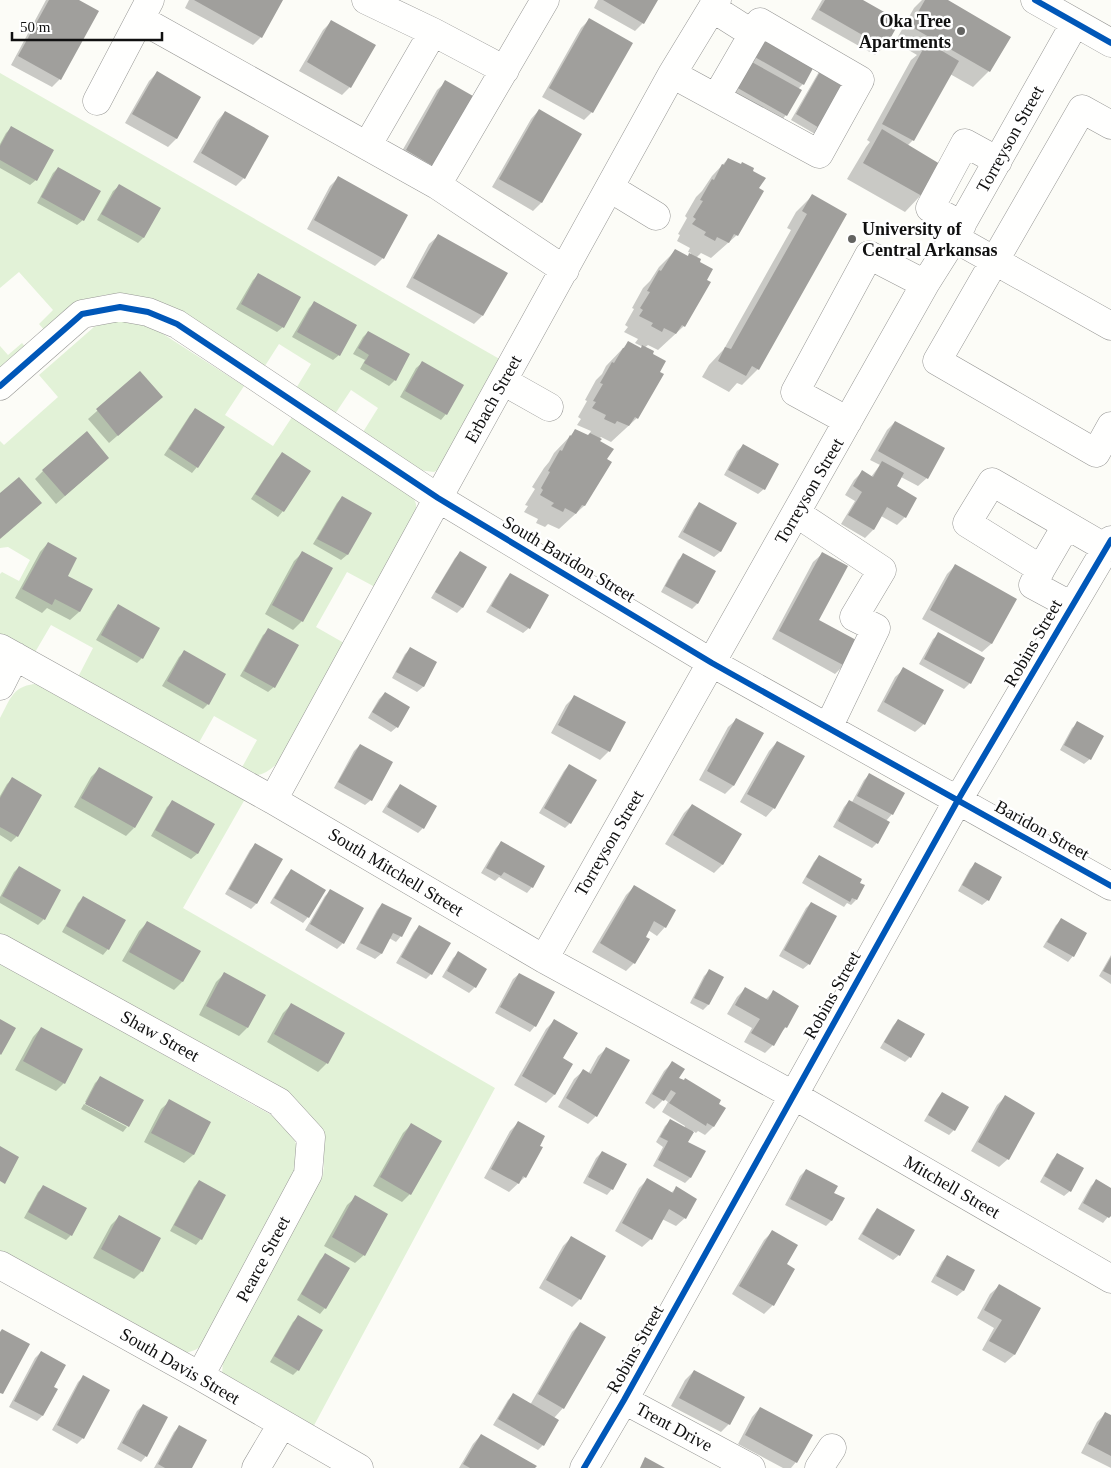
<svg xmlns="http://www.w3.org/2000/svg" width="1111" height="1468" font-family="Georgia,serif">
  <style>
    .green { fill: #e2f2d7 }
    .shadow { fill: #0003 }
    .building { fill: #a09f9c }
    .lines { fill: none; stroke-linecap: round; stroke-linejoin: round }
    .minor-casing { stroke: #969694; stroke-width: 29 }
    .minor { stroke: #fffffe; stroke-width: 28 }
    .cycleway-casing { stroke: #fff; stroke-width: 9 }
    .cycleway { stroke: #0057b8; stroke-width: 6 }
    .poi-dot { fill: #636361; stroke: #fff; stroke-width: 2 }
    .labels { text-anchor: middle; stroke-width: 5; stroke-linejoin: round; paint-order: stroke }
    .poi-label { font-size: 18px; font-weight: bold; fill: #101010; stroke: #fff; text-anchor: end }
    .street-label { font-size: 18px; fill: #101010; stroke: #fff }
  </style>
  <rect width="100%" height="100%" fill="#fcfcf7"/>
  <!-- green -->
  <path class="green" d="M0,73L503,361L444,466L434,472L419,470L363,432L378,408L351,390L335,414L295,390L311,364L279,344L263,369L162,304L143,297L124,294L103,295L82,305L47,333L39,324L53,310L19,272L0,288Z
    M127,320L146,323L244,386L225,415L273,446L292,417L412,494L416,504V511L375,587L347,572L316,627L344,643L278,763C263,776 258,778 240,771L257,740L214,716L197,746L77,679L93,648L51,625L34,654L0,635V574L2,572L19,581L30,560L8,547L0,548V441L4,445L58,397L39,375L94,327L112,321Z
    M22,343L28,350L0,376V346L8,355Z
    M34,684L45,686L245,799L183,908L495,1088L311,1431L222,1376L223,1358L323,1175C325,1160 324,1148 319,1133L0,937V718C10,700 12,687 34,684Z
    M0,963L282,1121L291,1133L297,1146L298,1175L203,1345L195,1350L186,1353L0,1256Z"/>
  <!-- shadow -->
  <path class="shadow" d="M46,0H76L60,79L52,87L11,65Z
    M189,0H282L261,37L253,45L185,8Z
    M598,0H656L643,23L635,31L594,8Z
    M822,0H861L884,47L875,55L811,19Z
    M922,0H945L989,71L973,87L950,74L913,140L907,146L921,195L905,212L847,179L866,147L870,142L867,140L911,60L917,55L895,42L914,8Z
    M589,20L592,112L584,120L542,97L581,28Z
    M331,22L350,87L342,95L299,71L323,30Z
    M762,37L803,84L798,89L786,115L781,121L731,92Z
    M820,70L849,78L815,134L791,120Z
    M157,73L199,97L176,139L168,147L125,123L149,81Z
    M446,82L432,165L424,173L398,158L437,90Z
    M539,110L541,203L533,211L492,187L531,119Z
    M225,112L244,178L236,186L193,162L217,121Z
    M11,128L36,180L30,185L0,168V144L6,133Z
    M728,159L751,171L758,189L737,235L711,258L701,253L696,258L684,326L658,350L648,345L644,348L637,418L611,442L601,437L599,439L584,506L559,529L548,524L545,527L536,523L538,519L524,512L528,506L525,505L535,489L532,487L544,468L549,462L554,453L576,430L588,436L591,431L577,425L581,419L578,417L587,401L585,400L596,380L602,374L606,366L628,343L641,349L643,347L635,343L638,339L624,332L628,327L625,325L634,309L632,308L643,288L650,281L659,267L675,251L688,257L691,253L688,252L690,248L677,241L680,235L678,234L687,218L685,216L696,197L702,191L712,176Z
    M58,168L83,220L77,225L37,203L53,173Z
    M338,178L383,258L375,266L307,229L330,186Z
    M119,186L159,208L143,238L138,243L97,220L113,191Z
    M812,196L845,215L758,369L742,385L737,383L729,392L702,377L709,365L724,349L791,230L787,228L796,212Z
    M438,236L482,316L474,324L406,287L429,244Z
    M258,275L283,327L277,332L236,309L253,280Z
    M314,303L339,355L333,360L292,337L309,308Z
    M368,332L409,355L395,380L389,386L360,369L365,360L353,354L363,337Z
    M422,363L446,414L441,420L400,397L416,368Z
    M140,373L153,405L109,443L88,419Z
    M196,409L223,427L197,467L192,473L164,455L190,415Z
    M895,422L927,478L918,486L901,477L895,487L905,517L897,525L881,516L873,530L865,538L841,524L855,501L845,495L854,480L862,472L871,477L880,465L870,460L887,430Z
    M743,446L764,489L758,494L724,475L737,451Z
    M282,454L283,511L278,517L251,499L277,459Z
    M99,466L56,504L35,479L43,471Z
    M342,497L370,513L347,555L341,560L313,544L337,503Z
    M699,504L735,524L720,552L714,557L678,537L694,509Z
    M48,543L66,576L91,589L79,612L70,620L47,608L42,613L15,598L40,552Z
    M303,552L331,568L302,621L293,630L265,614L294,561Z
    M460,553L486,567L462,608L457,613L431,598L455,558Z
    M822,554L817,620L844,665L835,674L772,639L813,562Z
    M684,555L715,572L697,604L692,609L661,592L678,560Z
    M955,566L1016,599L991,644L982,652L922,619L947,574Z
    M510,574L529,628L523,633L486,612L505,580Z
    M118,606L142,658L137,663L96,640L113,611Z
    M269,630L274,687L268,692L240,676L263,635Z
    M939,634L970,683L964,689L919,664L933,639Z
    M410,649L436,662L423,687L417,692L392,678L405,654Z
    M184,652L208,704L203,709L162,686L179,657Z
    M904,669L924,724L915,732L877,711L895,677Z
    M385,693L397,727L391,732L368,718L379,699Z
    M575,696L609,751L600,760L551,733L566,705Z
    M737,719L733,786L725,794L699,780L728,727Z
    M1078,723L1090,759L1084,764L1060,750L1072,728Z
    M777,742L774,808L766,817L740,802L769,751Z
    M360,745L371,800L365,805L334,788L354,751Z
    M569,765L570,823L565,828L539,813L564,771Z
    M99,769L134,828L126,836L74,807L91,777Z
    M869,775L892,814L886,821L877,843L872,848L833,827L844,807L849,801L852,802L864,780Z
    M12,779L40,795L17,836L11,842L0,835V796L7,784Z
    M401,786L423,828L418,833L382,812L395,791Z
    M172,802L213,825L197,854L191,859L151,836L167,807Z
    M692,805L740,834L722,865L714,873L665,844L684,813Z
    M501,842L532,887L527,893L499,877L495,881L481,873L496,848Z
    M255,845L256,904L251,909L225,894L250,850Z
    M819,856L856,900L851,905L847,903L844,907L802,883L814,862Z
    M976,863L988,900L982,905L958,891L970,869Z
    M19,867L44,919L38,925L0,903V897L14,872Z
    M291,871L308,917L303,923L270,903L286,876Z
    M634,887L674,911L665,927L657,936L648,930L634,963L626,971L592,952L626,895Z
    M330,891L362,909L343,943L337,949L305,930L325,896Z
    M84,897L108,949L103,955L62,932L78,903Z
    M811,903L809,964L803,969L779,956L806,908Z
    M382,904L401,936L396,942L389,938L381,954L375,959L356,949L377,910Z
    M1061,920L1073,956L1068,962L1043,947L1056,925Z
    M147,923L199,952L182,982L174,990L122,961L139,931Z
    M420,926L431,974L426,979L396,963L414,932Z
    M459,953L485,969L475,987L469,993L442,977L453,958Z
    M1111,955V984L1099,976Z
    M709,971L722,977L708,1005L703,1010L690,1003L704,976Z
    M224,974L247,1028L239,1036L199,1015L216,982Z
    M519,974L535,1026L530,1032L495,1013L513,979Z
    M745,989L765,1000L773,992L786,1027L780,1033L773,1045L765,1053L744,1042L752,1028L727,1014L737,997Z
    M292,1004L327,1063L318,1072L267,1042L283,1013Z
    M898,1020L910,1057L905,1062L880,1048L893,1026Z
    M554,1021L562,1059L572,1065L554,1095L546,1103L514,1085L546,1029Z
    M41,1028L64,1083L56,1091L15,1070L33,1037Z
    M607,1048L596,1116L588,1124L558,1107L574,1079L583,1071L588,1074L598,1056Z
    M672,1063L678,1078L724,1108L713,1127L705,1135L698,1131L696,1133L693,1131L687,1143L704,1152L690,1178L685,1183L653,1166L663,1147L656,1142L665,1126L670,1121L684,1128L685,1126L662,1112L668,1102L664,1099L654,1109L645,1103L664,1071Z
    M100,1078L128,1125L85,1102L95,1083Z
    M942,1093L954,1130L949,1135L924,1121L937,1099Z
    M1005,1097L1008,1159L999,1167L971,1151L997,1105Z
    M170,1101L210,1122L193,1155L184,1163L144,1142L161,1109Z
    M84,1104L127,1127L123,1132L81,1109Z
    M518,1123L525,1177L509,1192L484,1178L510,1131Z
    M411,1125L410,1194L402,1202L373,1186L403,1133Z
    M602,1152L625,1164L612,1189L607,1195L583,1183L596,1158Z
    M1058,1154L1070,1191L1064,1196L1040,1182L1052,1160Z
    M806,1170L833,1193L843,1198L831,1221L826,1226L785,1205L800,1176Z
    M647,1180L671,1193L676,1188L685,1218L676,1226L662,1219L651,1239L642,1247L615,1231L639,1188Z
    M199,1181L201,1239L196,1245L170,1231L194,1187Z
    M1096,1181L1111,1189V1213L1103,1223L1078,1209L1091,1186Z
    M43,1187L71,1235L66,1240L24,1218L38,1192Z
    M356,1197L364,1255L355,1263L324,1246L347,1205Z
    M877,1209L899,1255L893,1260L858,1239L872,1215Z
    M119,1217L142,1271L134,1279L93,1258L111,1225Z
    M772,1232L785,1265L794,1270L773,1305L764,1314L732,1294L764,1240Z
    M571,1238L580,1299L572,1307L539,1288L563,1246Z
    M325,1255V1308L320,1314L297,1300L320,1260Z
    M947,1256L974,1270L963,1291L957,1296L931,1282L942,1262Z
    M999,1286L1040,1309L1014,1355L1005,1363L982,1350L994,1328L977,1318L990,1294Z
    M298,1317V1370L293,1375L270,1362L293,1322Z
    M580,1324L563,1408L554,1418L543,1445L538,1450L493,1425L508,1400L513,1395L530,1405L572,1332Z
    M41,1352L53,1388L56,1390L42,1416L37,1421L9,1407L35,1358Z
    M694,1371L729,1424L721,1432L671,1406L685,1380Z
    M83,1377V1438L77,1444L52,1430L78,1382Z
    M143,1405L146,1456L141,1462L117,1449L137,1411Z
    M760,1408L796,1462L791,1468H783L738,1444L752,1417Z
    M1105,1414L1111,1417V1468L1081,1453L1097,1422Z
    M179,1427L190,1468H154L174,1432Z
    M481,1435L534,1468H459L473,1444Z"/>
  <!-- building -->
  <path class="building" d="M49,0H79L99,11L61,80L18,56Z
    M194,0H283L262,38Z
    M603,0H658L644,24Z
    M825,0H863L900,21L885,48L819,10Z
    M925,0H948L1011,37L990,72L910,26Z
    M589,18L633,43L593,113L549,88Z
    M331,20L376,45L351,88L307,62Z
    M767,30L818,59L804,85L753,56Z
    M927,42L959,61L914,141L882,124Z
    M750,61L802,90L787,116L736,87Z
    M825,63L850,77L821,129L796,114Z
    M157,71L201,97L177,139L132,114Z
    M445,80L473,96L433,166L406,150Z
    M539,109L582,134L542,203L499,179Z
    M225,111L269,136L245,179L201,153Z
    M11,126L54,150L37,181L0,160V146Z
    M882,129L940,164L922,196L863,163Z
    M728,158L741,164L742,162L754,168L753,171L766,178L759,188L764,191L738,236L734,234L729,243L717,237L715,241L704,235L706,232L692,224L696,219L693,217L703,201L700,200L712,179L714,180L722,164L724,165Z
    M58,167L101,191L84,221L41,197Z
    M338,176L408,215L384,259L314,220Z
    M119,184L161,208L144,238L101,214Z
    M812,194L847,214L759,370L752,366L746,376L718,361L725,347L731,349L807,214L802,211Z
    M438,234L508,273L483,316L413,278Z
    M675,249L688,256L689,253L701,259L700,262L713,269L707,280L711,282L685,327L682,325L676,334L664,328L662,332L651,326L653,323L639,316L643,310L640,308L650,292L647,291L659,270L661,271Z
    M258,273L301,297L284,328L241,304Z
    M314,301L357,325L340,356L297,332Z
    M368,331L410,354L396,381L364,363L369,355L358,348Z
    M628,341L641,348L642,345L654,351L653,354L666,361L660,372L664,374L638,419L635,417L629,426L617,421L615,424L604,419L606,415L592,408L596,402L593,401L603,384L600,383L612,362L614,363L623,348H624Z
    M422,361L464,385L447,415L405,391Z
    M140,371L163,397L118,436L96,409Z
    M195,408L225,427L198,468L169,449Z
    M895,421L945,448L928,479L878,451Z
    M575,429L588,435L590,433L602,439L600,441L614,449L607,459L612,462L585,506L582,505L576,514L565,508L563,512L551,506L554,503L540,495L543,490L541,488L550,472L548,471L560,450L562,451L570,435L571,436Z
    M87,431L109,458L65,496L42,470Z
    M743,444L779,464L765,490L728,470Z
    M282,452L311,471L284,512L255,494Z
    M882,461L904,473L897,486L917,498L906,518L887,507L874,530L848,515L862,492L853,486L862,470L873,477Z
    M19,477L42,503L0,539V493Z
    M342,496L372,513L348,555L317,539Z
    M699,502L737,523L721,552L683,532Z
    M48,542L77,558L68,576L93,589L80,612L55,599L52,605L22,589Z
    M302,551L333,568L303,622L272,605Z
    M460,551L487,567L463,608L435,592Z
    M822,552L848,566L819,620L858,641L845,666L779,631Z
    M683,553L716,571L698,604L665,586Z
    M955,564L1017,599L992,644L930,610Z
    M510,573L549,595L530,629L491,606Z
    M118,604L160,628L143,659L101,635Z
    M268,628L299,645L275,688L244,671Z
    M938,632L985,658L971,684L924,659Z
    M410,647L437,662L424,687L396,672Z
    M184,650L226,674L209,705L167,681Z
    M903,667L944,690L925,725L884,702Z
    M385,692L410,707L398,728L372,712Z
    M574,695L626,722L610,752L558,725Z
    M736,718L764,733L734,786L707,771Z
    M1077,721L1104,736L1091,760L1064,745Z
    M777,741L805,756L775,809L747,794Z
    M360,744L393,762L372,801L338,782Z
    M569,764L597,780L571,824L544,808Z
    M99,767L153,797L135,828L81,798Z
    M869,773L905,793L893,815L857,796Z
    M12,777L42,795L18,837L0,827V798Z
    M400,784L437,806L424,829L387,807Z
    M172,800L215,824L198,854L155,830Z
    M849,800L890,822L878,844L838,821Z
    M692,804L742,834L723,865L673,835Z
    M501,841L545,866L533,888L504,872L501,876L486,868Z
    M255,843L283,859L257,904L229,889Z
    M819,855L862,879L860,883L865,885L857,900L852,898L850,902L806,877Z
    M975,862L1002,877L989,901L962,885Z
    M19,866L61,890L45,920L2,896Z
    M291,869L326,890L309,918L274,898Z
    M634,885L676,910L666,928L654,921L646,937L650,939L635,964L600,943Z
    M330,889L364,908L344,944L310,924Z
    M83,896L126,920L109,950L66,926Z
    M811,902L837,916L810,965L784,950Z
    M382,903L412,918L402,937L393,933L382,954L360,943Z
    M1061,918L1087,933L1074,957L1047,942Z
    M147,921L201,951L183,982L129,952Z
    M419,925L451,943L432,975L401,957Z
    M458,951L487,969L476,988L447,971Z
    M1111,957V975L1103,971Z
    M709,969L724,977L709,1005L694,998Z
    M224,972L266,995L248,1028L206,1006Z
    M519,973L555,992L536,1027L500,1007Z
    M745,987L768,1000L773,990L799,1006L787,1028L785,1027L774,1046L751,1033L760,1019L735,1005Z
    M291,1003L345,1033L328,1064L274,1034Z
    M0,1019L16,1028L1,1055L0,1054Z
    M554,1019L578,1033L563,1058L573,1064L555,1095L522,1076Z
    M898,1019L925,1034L911,1058L884,1042Z
    M41,1027L83,1049L65,1084L23,1061Z
    M606,1047L630,1060L597,1117L566,1098L583,1069L591,1074Z
    M672,1061L685,1069L679,1078L684,1080L685,1078L721,1100L719,1104L726,1108L714,1127L707,1123L706,1126L669,1103L676,1093L671,1090L664,1101L652,1094Z
    M100,1076L144,1100L129,1127L85,1104Z
    M942,1092L969,1107L955,1131L928,1115Z
    M1005,1095L1035,1113L1009,1160L978,1142Z
    M169,1099L211,1122L194,1155L151,1133Z
    M670,1119L694,1132L688,1142L706,1151L691,1178L658,1160L668,1141L660,1137Z
    M518,1121L545,1136L540,1146L543,1147L526,1178L523,1176L519,1184L491,1169Z
    M411,1123L442,1141L411,1195L380,1177Z
    M0,1146L19,1157L5,1184L0,1181Z
    M602,1151L627,1164L613,1190L588,1177Z
    M1057,1153L1084,1168L1071,1192L1044,1176Z
    M806,1169L838,1186L834,1193L845,1198L832,1221L790,1199Z
    M647,1178L673,1193L676,1186L697,1199L686,1219L669,1209L652,1240L622,1223Z
    M1096,1179L1111,1188V1216L1109,1218L1083,1203Z
    M199,1180L226,1195L202,1240L174,1225Z
    M43,1185L87,1208L72,1236L28,1212Z
    M355,1195L388,1214L365,1256L332,1237Z
    M877,1208L915,1230L900,1256L862,1234Z
    M119,1215L161,1238L143,1272L101,1249Z
    M772,1230L798,1245L787,1264L795,1269L774,1306L739,1286Z
    M571,1236L606,1256L581,1300L546,1280Z
    M325,1253L350,1268L326,1309L301,1294Z
    M947,1255L975,1270L964,1291L936,1276Z
    M999,1284L1041,1308L1015,1355L989,1341L1002,1320L984,1310Z
    M298,1315L323,1330L299,1371L274,1356Z
    M580,1322L606,1337L564,1409L538,1394Z
    M2,1329L30,1344L3,1394L0,1393V1332Z
    M41,1351L66,1365L54,1387L58,1389L43,1416L14,1401Z
    M694,1370L745,1397L730,1425L679,1398Z
    M83,1375L110,1390L84,1439L57,1425Z
    M513,1393L559,1420L544,1446L498,1419Z
    M143,1404L168,1417L147,1457L122,1443Z
    M760,1407L813,1435L797,1463L745,1435Z
    M1105,1412L1111,1415V1456L1088,1444Z
    M179,1425L207,1440L192,1468H165L158,1464Z
    M481,1434L537,1466L535,1468H470L463,1464Z
    M645,1457L665,1468H640Z"/>
  <g class="lines">
    <defs>
      <path id="minor" d="M366,0L433,32L505,70
        M1035,0L1111,43
        M712,8L753,34
        M140,19L437,185L565,270
        M672,74L819,154L860,80L760,22L716,98
        M97,101L150,0
        M1111,125L1082,109L937,361L1096,453L1111,426
        M367,146L433,32
        M437,185L545,0
        M610,188L656,216
        M962,225L930,208L965,143L998,161
        M954,238L1111,326
        M503,381L549,407
        M0,386L82,314L120,307L148,312L177,324L438,498L712,663L1111,886
        M848,421L795,392L869,255L925,284
        M796,513L882,570L854,617L876,628L828,728
        M1041,569L1066,526
        M1072,606L1033,585L1041,569L967,523L992,482L1106,548
        M0,648L273,800L544,959L793,1095L1111,1279
        M0,686L15,656
        M273,800L438,498L672,74L717,0
        M0,948L279,1102L311,1137L308,1174L200,1376
        M544,959L925,284L954,238L1075,23
        M0,1265L200,1376L359,1468
        M624,1400L751,1468
        M256,1468L282,1424
        M584,1468L624,1400L958,800L1111,540
        M819,1468L832,1448"/>
    </defs>
    <!-- minor casing -->
    <use href="#minor" class="minor-casing"/>
    <!-- minor -->
    <use href="#minor" class="minor"/>
    <defs>
      <path id="cycleway" d="M1035,0L1111,43
        M0,386L82,314L120,307L148,312L177,324L438,498L712,663L1111,886
        M584,1468L624,1400L958,800L1111,540"/>
    </defs>
    <!-- cycleway casing -->
    <use href="#cycleway" class="cycleway-casing"/>
    <!-- cycleway -->
    <use href="#cycleway" class="cycleway"/>
  </g>
  <!-- markers -->
  <g class="poi-dot">
    <circle cx="961" cy="31" r="5"/>
    <circle cx="852" cy="239" r="5"/>
  </g>
  <g class="labels">
    <!-- poi labels -->
    <g class="poi-label">
      <text x="951" y="27">Oka Tree<tspan x="951" dy="21">Apartments</tspan></text>
      <text x="862" y="235" text-anchor="start">University of<tspan x="862" dy="21">Central Arkansas</tspan></text>
    </g>
    <!-- street labels -->
    <g class="street-label">
      <text transform="translate(1010 139) rotate(-61)" y="6">Torreyson Street</text>
      <text transform="translate(493 399) rotate(-61)" y="6">Erbach Street</text>
      <text transform="translate(809 491) rotate(-60)" y="6">Torreyson Street</text>
      <text transform="translate(569 559) rotate(31)" y="6">South Baridon Street</text>
      <text transform="translate(1033 643) rotate(-60)" y="6">Robins Street</text>
      <text transform="translate(1042 830) rotate(29)" y="6">Baridon Street</text>
      <text transform="translate(609 843) rotate(-60)" y="6">Torreyson Street</text>
      <text transform="translate(396 872) rotate(31)" y="6">South Mitchell Street</text>
      <text transform="translate(832 995) rotate(-61)" y="6">Robins Street</text>
      <text transform="translate(160 1036) rotate(29)" y="6">Shaw Street</text>
      <text transform="translate(952 1187) rotate(30)" y="6">Mitchell Street</text>
      <text transform="translate(263 1259) rotate(-62)" y="6">Pearce Street</text>
      <text transform="translate(635 1349) rotate(-61)" y="6">Robins Street</text>
      <text transform="translate(180 1366) rotate(30)" y="6">South Davis Street</text>
      <text transform="translate(674 1427) rotate(28)" y="6">Trent Drive</text>
    </g>
  </g>
  <!-- scale -->
  <path d="M12 32v8h150v-8" fill="none" stroke="#101010" stroke-width="2.5"/>
  <text x="20" y="32" font-size="15" fill="#101010" stroke="#ffffff" stroke-width="4" paint-order="stroke">50 m</text>
</svg>
